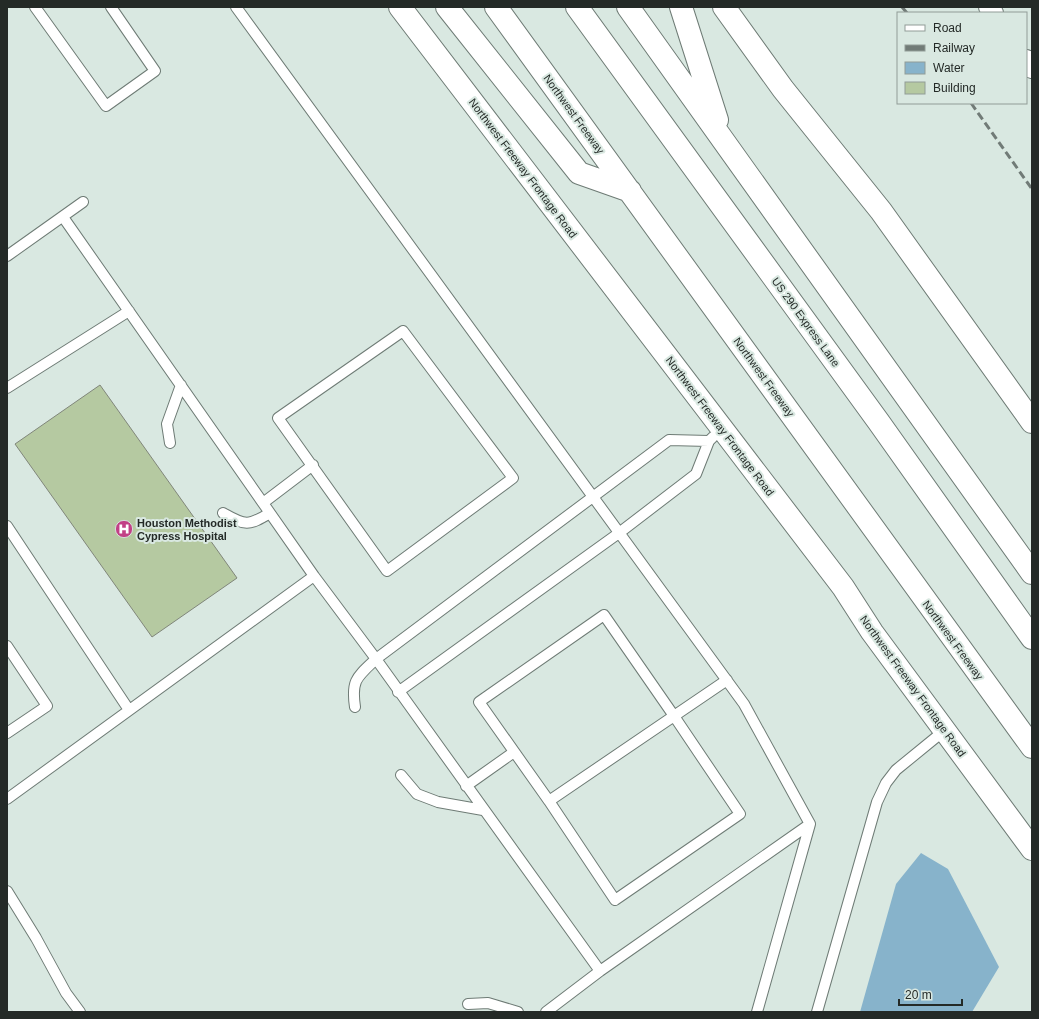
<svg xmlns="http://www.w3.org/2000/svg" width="1039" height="1019" font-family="Arial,sans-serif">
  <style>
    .water { fill: #87b3cb }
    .building { fill: #b5c9a1; stroke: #80867a }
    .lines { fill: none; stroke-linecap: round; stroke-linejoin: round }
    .lane-casing { stroke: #6e7b75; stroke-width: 12 }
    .street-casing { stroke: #6e7b75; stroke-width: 22 }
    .secondary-casing { stroke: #6e7b75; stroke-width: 24 }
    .highway-casing { stroke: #6e7b75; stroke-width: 24 }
    .lane { stroke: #fff; stroke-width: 10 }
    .street { stroke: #fff; stroke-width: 20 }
    .secondary { stroke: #fff; stroke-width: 22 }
    .highway { stroke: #fff; stroke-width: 22 }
    .rail { stroke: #717b77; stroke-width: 3; stroke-dasharray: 8 4; stroke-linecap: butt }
    .labels { text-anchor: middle; stroke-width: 4; stroke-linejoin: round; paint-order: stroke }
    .street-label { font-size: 11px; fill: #242a27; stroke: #d9e8e1 }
    .poi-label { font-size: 11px; font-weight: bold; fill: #242a27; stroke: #d9e8e1; text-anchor: start }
  </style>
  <rect width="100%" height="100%" fill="#d9e8e1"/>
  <!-- water -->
  <path class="water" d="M921,853L948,869L999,967L972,1012H860L896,884Z"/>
  <!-- building -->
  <path class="building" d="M100,385L237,578L152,637L15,444Z"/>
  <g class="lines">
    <defs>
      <path id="lane" d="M35,7L106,106L155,71L111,7
        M236,7L744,704L810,824L757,1012
        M7,256L83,202
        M403,331L513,478L387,571L278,418Z
        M7,388L129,311
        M170,443L167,424L181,385
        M263,503L313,465
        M223,513C246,526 248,526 270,513
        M7,526L129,710
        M314,576L376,659L600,971L810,824
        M604,615L674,716L549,801L479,702Z
        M7,646L47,706L7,733
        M398,692L619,533L696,474L709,441L713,437
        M355,707C351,680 357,677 376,659L669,440L709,441
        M401,775L417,794L438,802L483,810
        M466,786L514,752
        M7,799L314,576L63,217
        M549,801L615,900L740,814L674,716L727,680
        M7,891L36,938L66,993L80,1012
        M468,1004L488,1003L518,1012
        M546,1012L600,971
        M817,1012L877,802L886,783L896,770L945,730"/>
      <path id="street" d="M989,7L993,13
        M1026,60L1032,68"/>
      <path id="secondary" d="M400,7L843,587L872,632L1032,849
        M724,7L783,89L881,211L1032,422"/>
      <path id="highway" d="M447,7L579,173L630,191
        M496,7L1032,747
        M577,7L878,421L1032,638
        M628,7L1032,573
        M681,7L717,120"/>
    </defs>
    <!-- lane casing -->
    <use href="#lane" class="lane-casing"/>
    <!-- street casing -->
    <use href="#street" class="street-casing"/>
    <!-- secondary casing -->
    <use href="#secondary" class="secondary-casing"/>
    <!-- highway casing -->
    <use href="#highway" class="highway-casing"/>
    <!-- lane -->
    <use href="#lane" class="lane"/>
    <!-- street -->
    <use href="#street" class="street"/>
    <!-- secondary -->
    <use href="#secondary" class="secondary"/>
    <!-- highway -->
    <use href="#highway" class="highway"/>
    <!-- rail -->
    <path class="rail" d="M902,7L907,13
      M971,103L1032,189"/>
  </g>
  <!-- icons -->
  <defs>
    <symbol id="hospital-disc" viewBox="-11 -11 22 22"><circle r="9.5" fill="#c24086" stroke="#d9e8e1"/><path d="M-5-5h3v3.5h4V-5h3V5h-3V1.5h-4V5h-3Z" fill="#fff"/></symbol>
  </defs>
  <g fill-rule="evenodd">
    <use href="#hospital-disc" x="114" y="519" width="20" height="20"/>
  </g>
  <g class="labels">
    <!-- street labels -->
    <g class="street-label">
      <text transform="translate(574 114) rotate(54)" y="4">Northwest Freeway</text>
      <text transform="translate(523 168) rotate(53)" y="4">Northwest Freeway Frontage Road</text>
      <text transform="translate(806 322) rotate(54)" y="4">US 290 Express Lane</text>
      <text transform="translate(764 377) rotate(54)" y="4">Northwest Freeway</text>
      <text transform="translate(720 426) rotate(53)" y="4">Northwest Freeway Frontage Road</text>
      <text transform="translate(953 640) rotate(54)" y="4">Northwest Freeway</text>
      <text transform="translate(913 686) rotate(54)" y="4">Northwest Freeway Frontage Road</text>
    </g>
    <!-- poi labels -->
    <g class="poi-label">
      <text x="137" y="527">Houston Methodist<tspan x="137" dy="13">Cypress Hospital</tspan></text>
    </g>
  </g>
  <!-- border -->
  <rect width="1039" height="1019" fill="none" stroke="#242a27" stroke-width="16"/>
  <!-- legend -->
  <rect x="897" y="12" width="130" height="92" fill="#d9e8e1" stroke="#919c97"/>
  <rect x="905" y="25" width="20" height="6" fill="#ffffff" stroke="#919c97"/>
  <text x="933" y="32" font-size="12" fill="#242a27">Road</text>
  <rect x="905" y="45" width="20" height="6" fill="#717b77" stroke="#919c97"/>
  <text x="933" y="52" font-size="12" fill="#242a27">Railway</text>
  <rect x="905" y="62" width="20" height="12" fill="#87b3cb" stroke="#919c97"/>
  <text x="933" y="72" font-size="12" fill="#242a27">Water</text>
  <rect x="905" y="82" width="20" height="12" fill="#b5c9a1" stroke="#919c97"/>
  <text x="933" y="92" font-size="12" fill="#242a27">Building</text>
  <!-- scale -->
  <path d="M899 999v6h63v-6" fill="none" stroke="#242a27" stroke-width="2"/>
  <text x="905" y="999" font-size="12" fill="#242a27" stroke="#d9e8e1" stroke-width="3" paint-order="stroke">20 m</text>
</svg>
